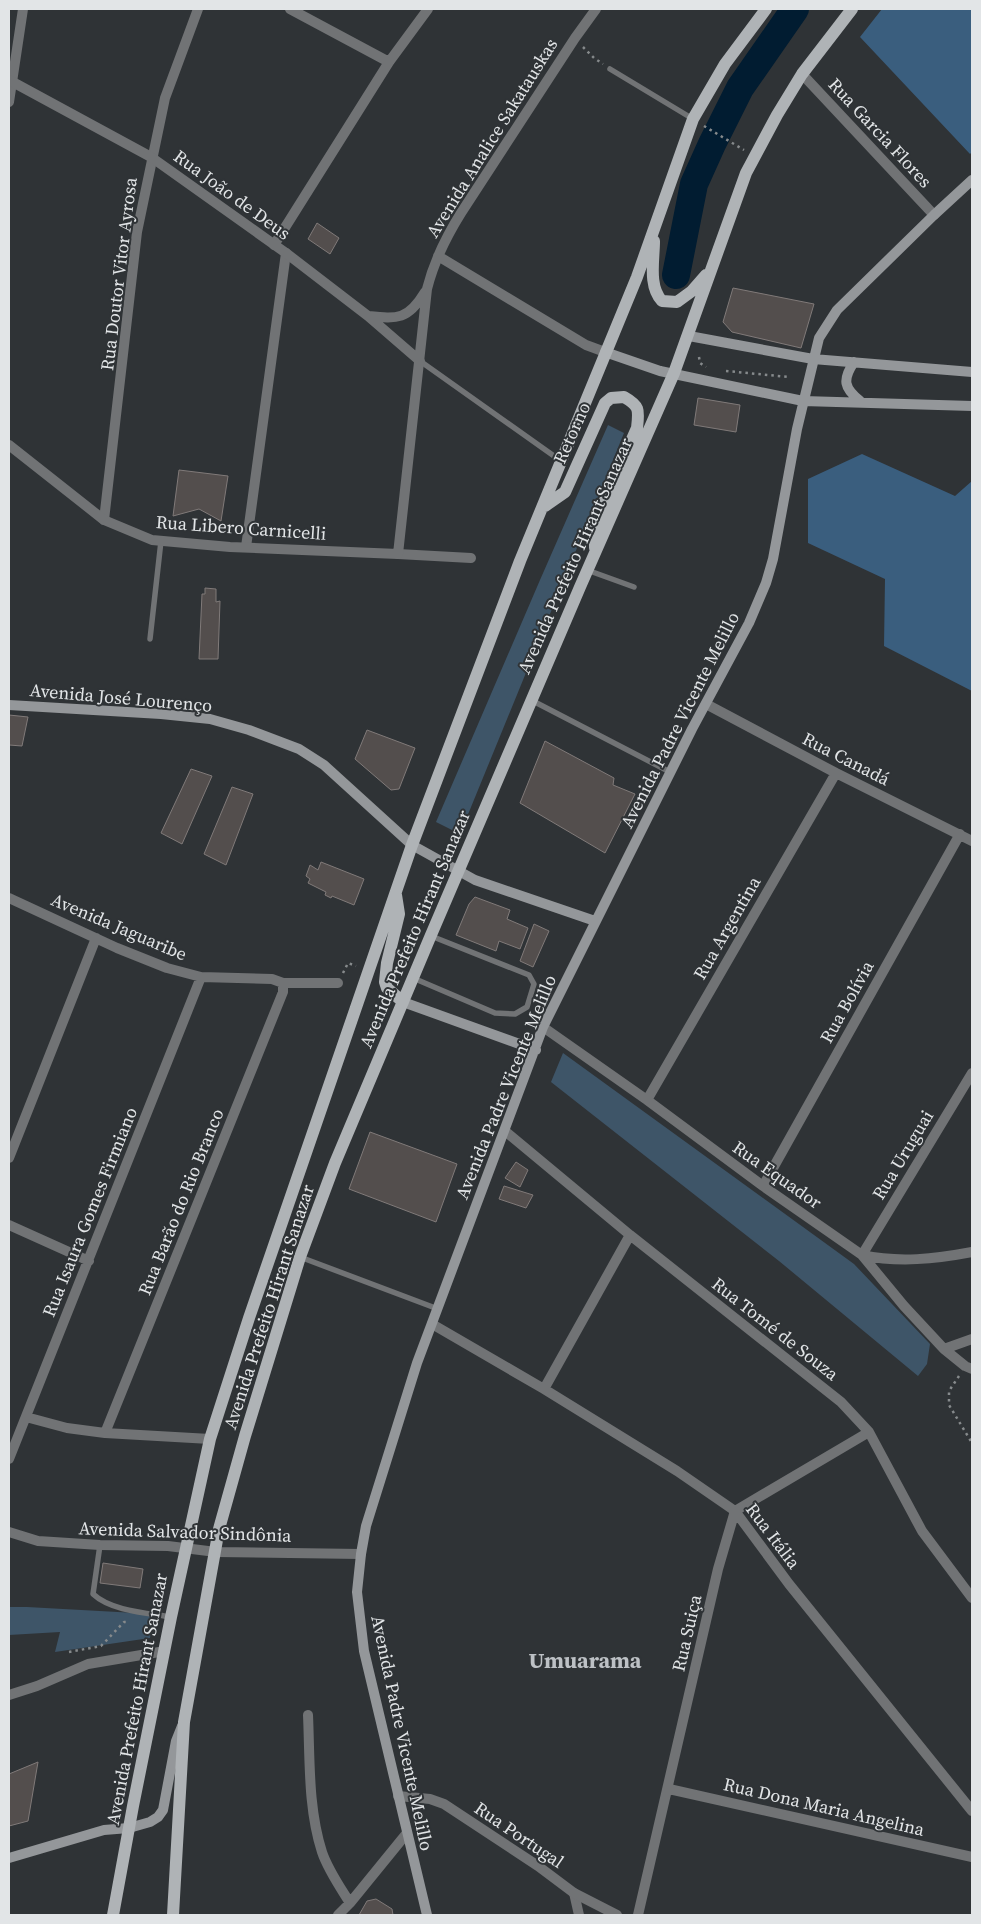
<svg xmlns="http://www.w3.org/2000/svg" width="981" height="1924" font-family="'Source Serif 4',serif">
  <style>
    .green { fill: #3e5568 }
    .forest { fill: #3a5e7e }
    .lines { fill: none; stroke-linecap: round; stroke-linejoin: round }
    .river { stroke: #011c31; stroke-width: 28 }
    .building { fill: #534e4d; stroke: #807a79 }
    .path { stroke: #868a8c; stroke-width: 2.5; stroke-dasharray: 2.5 4; stroke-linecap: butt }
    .service { stroke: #717375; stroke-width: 5.5 }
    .minor { stroke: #717375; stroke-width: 10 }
    .tertiary { stroke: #717375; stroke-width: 10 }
    .secondary { stroke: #94979a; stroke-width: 10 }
    .primary { stroke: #afb3b6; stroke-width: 12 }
    .labels { text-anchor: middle; stroke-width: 4; stroke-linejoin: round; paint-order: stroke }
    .street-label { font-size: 18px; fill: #e2e5e7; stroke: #2f3336 }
    .district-label { font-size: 22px; font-weight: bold; fill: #bdc1c5; stroke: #2f3336 }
  </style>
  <rect width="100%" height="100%" fill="#2f3336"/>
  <!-- green -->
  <path class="green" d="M608,425L624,433L460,834L436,822L540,580Z
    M563,1053L854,1264L930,1344L927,1364L918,1376L779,1261L551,1082Z
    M9,1607H27L154,1614L150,1638L55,1652L60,1632L9,1635Z"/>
  <!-- forest -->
  <path class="forest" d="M882,9H972V152L970,154L860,37Z
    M862,454L955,496L972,481V691L884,646L885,579L808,543V479Z"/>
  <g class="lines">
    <!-- river -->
    <path class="river" d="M676,275L694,184L712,144L740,88L795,9"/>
  </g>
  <!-- building -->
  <path class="building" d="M317,223L339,238L330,254L308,239Z
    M733,288L814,304L801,348L732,332L723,322Z
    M698,398L740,405L736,432L694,425Z
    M179,470L228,476L221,521L199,509L173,516Z
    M205,588L216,589V602L220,601L218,659H199L202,594H205Z
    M9,715L28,717L22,746L9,745Z
    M367,730L415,748L399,789L391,790L355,759Z
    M545,741L614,778L613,785L635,794L605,853L520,803Z
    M191,769L212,776L182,844L161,833Z
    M232,787L253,794L226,865L204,854Z
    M321,862L364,879L354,905L332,896L331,898L325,895L326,892L308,883L310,879L306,876L310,865L318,870Z
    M475,897L510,910L507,919L528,928L520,949L499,941L496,951L456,935L469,904Z
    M534,924L549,931L533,967L520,961Z
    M370,1132L457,1164L436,1222L349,1189Z
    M516,1162L528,1170L520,1187L505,1178Z
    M504,1186L533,1195L526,1208L499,1199Z
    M103,1563L143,1569L140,1588L100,1583Z
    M38,1762L28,1821L9,1826V1774Z
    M376,1899L392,1909L393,1915H359L367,1901Z"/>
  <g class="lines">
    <!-- path -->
    <path class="path" d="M583,47L594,58L603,64
      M704,126L744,150
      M699,357L700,363L706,367
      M726,371L789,377
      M343,973L348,963L356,966
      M959,1376L949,1391V1405L972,1443
      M69,1652L101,1646L124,1622H129"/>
    <!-- service -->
    <path class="service" d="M610,69L693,119
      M420,361L561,461
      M587,570L634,587
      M150,639L161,541
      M531,700L670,772
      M413,978L495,1013L515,1014L527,1007L534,984L529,975L431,936
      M300,1257L438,1309
      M100,1545L93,1594C111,1611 147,1613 171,1617"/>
    <!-- minor -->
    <path class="minor" d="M290,9L389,62
      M802,74L934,215
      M9,102L23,9
      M274,245L389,62L428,9
      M104,520L137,232L165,98L198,9
      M246,547L286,253
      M398,554L471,558
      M706,704L836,773L972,841
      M9,898L117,948L167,968L201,977L272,979L283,983H338
      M543,1027L647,1100L763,1186L862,1255L904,1306L944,1349L965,1366L972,1369
      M972,1073L862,1255C899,1263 935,1259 972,1252
      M647,1100L836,773
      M505,1131L630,1235L841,1402L869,1432L922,1531L972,1598
      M9,1158L96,938
      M763,1186L960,834
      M9,1225L89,1261
      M432,1324L544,1389L677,1471L735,1511L789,1584L972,1811
      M944,1349L972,1339
      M544,1389L630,1235
      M26,1417L67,1428L105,1433L210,1439
      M105,1433L283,992V983
      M9,1459L201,977
      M9,1532L38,1541L100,1545L168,1546L216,1552L361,1554
      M9,1695L37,1686L88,1664L165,1651
      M308,1715C310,1760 308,1809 322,1852C328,1870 340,1887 350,1903
      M669,1789L972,1857
      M574,1893L579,1915
      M338,1915L350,1903L407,1833
      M638,1915L718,1569L735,1511L869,1432"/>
    <!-- tertiary -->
    <path class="tertiary" d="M9,80L151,157L286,253L368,316L420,361
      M438,256L586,345L605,352
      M368,316C398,319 408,320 425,292
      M9,445L104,520L152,540L230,547L398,554L427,289C434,261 446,237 461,213L575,38L596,9
      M398,1796L430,1799L444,1804L538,1866L574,1893L617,1915"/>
    <!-- secondary -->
    <path class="secondary" d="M689,336L813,359L972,372
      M605,352L660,371L803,401L972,406
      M854,362C842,380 844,388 860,401
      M9,705L161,714L210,719L249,730L299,749L324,765L412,845L475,880L595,921
      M403,1002L536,1050
      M9,1858L104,1830L129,1828L150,1822L158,1817L163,1810L176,1741L182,1726
      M427,1915L364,1651L357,1592L361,1554L366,1526L417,1363L543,1027L692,729L749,623L766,583L773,559L797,429L819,338L837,310L934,215L972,180"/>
    <!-- primary -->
    <path class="primary" d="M654,241C654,260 648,286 662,301L677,302L692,291L706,275
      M545,506L565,492L605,403L611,398L624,397C640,406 639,410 637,428L595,523V548
      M396,895L399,914L387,963L385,982L387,988L403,1002
      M113,1915L133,1806L171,1617L210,1439L249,1318L412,845L520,561L637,277L693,119L725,64L766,9
      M173,1915L184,1722L219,1529L245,1436L300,1257L335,1163L431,935L580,587L674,373L746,173L777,115L802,74L852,9"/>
  </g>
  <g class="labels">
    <!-- street labels -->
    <g class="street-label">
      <text transform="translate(880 133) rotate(47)" y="6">Rua Garcia Flores</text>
      <text transform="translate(492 138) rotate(-58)" y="6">Avenida Analice Sakatauskas</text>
      <text transform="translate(232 195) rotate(36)" y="6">Rua João de Deus</text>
      <text transform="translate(119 274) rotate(-83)" y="6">Rua Doutor Vitor Ayrosa</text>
      <text transform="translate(572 433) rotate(-66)" y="6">Retorno</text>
      <text transform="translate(241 528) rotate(4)" y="6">Rua Libero Carnicelli</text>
      <text transform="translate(575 556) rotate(-66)" y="6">Avenida Prefeito Hirant Sanazar</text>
      <text transform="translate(121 698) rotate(5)" y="6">Avenida José Lourenço</text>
      <text transform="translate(680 720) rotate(-63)" y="6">Avenida Padre Vicente Melillo</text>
      <text transform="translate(846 759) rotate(27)" y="6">Rua Canadá</text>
      <text transform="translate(119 927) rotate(23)" y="6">Avenida Jaguaribe</text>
      <text transform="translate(727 928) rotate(-60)" y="6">Rua Argentina</text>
      <text transform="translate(415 929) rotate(-67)" y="6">Avenida Prefeito Hirant Sanazar</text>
      <text transform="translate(847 1002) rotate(-61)" y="6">Rua Bolívia</text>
      <text transform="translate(506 1087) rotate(-68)" y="6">Avenida Padre Vicente Melillo</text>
      <text transform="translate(903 1155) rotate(-59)" y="6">Rua Uruguai</text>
      <text transform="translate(777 1175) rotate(35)" y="6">Rua Equador</text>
      <text transform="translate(181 1202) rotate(-68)" y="6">Rua Barão do Rio Branco</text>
      <text transform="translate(90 1212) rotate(-68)" y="6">Rua Isaura Gomes Firmiano</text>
      <text transform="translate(269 1307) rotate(-72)" y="6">Avenida Prefeito Hirant Sanazar</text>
      <text transform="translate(775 1329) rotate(38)" y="6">Rua Tomé de Souza</text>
      <text transform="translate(185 1532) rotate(2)" y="6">Avenida Salvador Sindônia</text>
      <text transform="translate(773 1536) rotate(53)" y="6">Rua Itália</text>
      <text transform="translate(687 1633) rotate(-77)" y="6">Rua Suiça</text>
      <text transform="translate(137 1699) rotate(-79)" y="6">Avenida Prefeito Hirant Sanazar</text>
      <text transform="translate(402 1733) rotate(78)" y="6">Avenida Padre Vicente Melillo</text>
      <text transform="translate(824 1807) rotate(13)" y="6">Rua Dona Maria Angelina</text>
      <text transform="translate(519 1835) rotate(34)" y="6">Rua Portugal</text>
    </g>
    <!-- district labels -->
    <g class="district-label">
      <text x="585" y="1668">Umuarama</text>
    </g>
  </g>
  <!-- border -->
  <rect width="981" height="1924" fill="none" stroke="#e2e5e7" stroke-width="20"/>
</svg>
